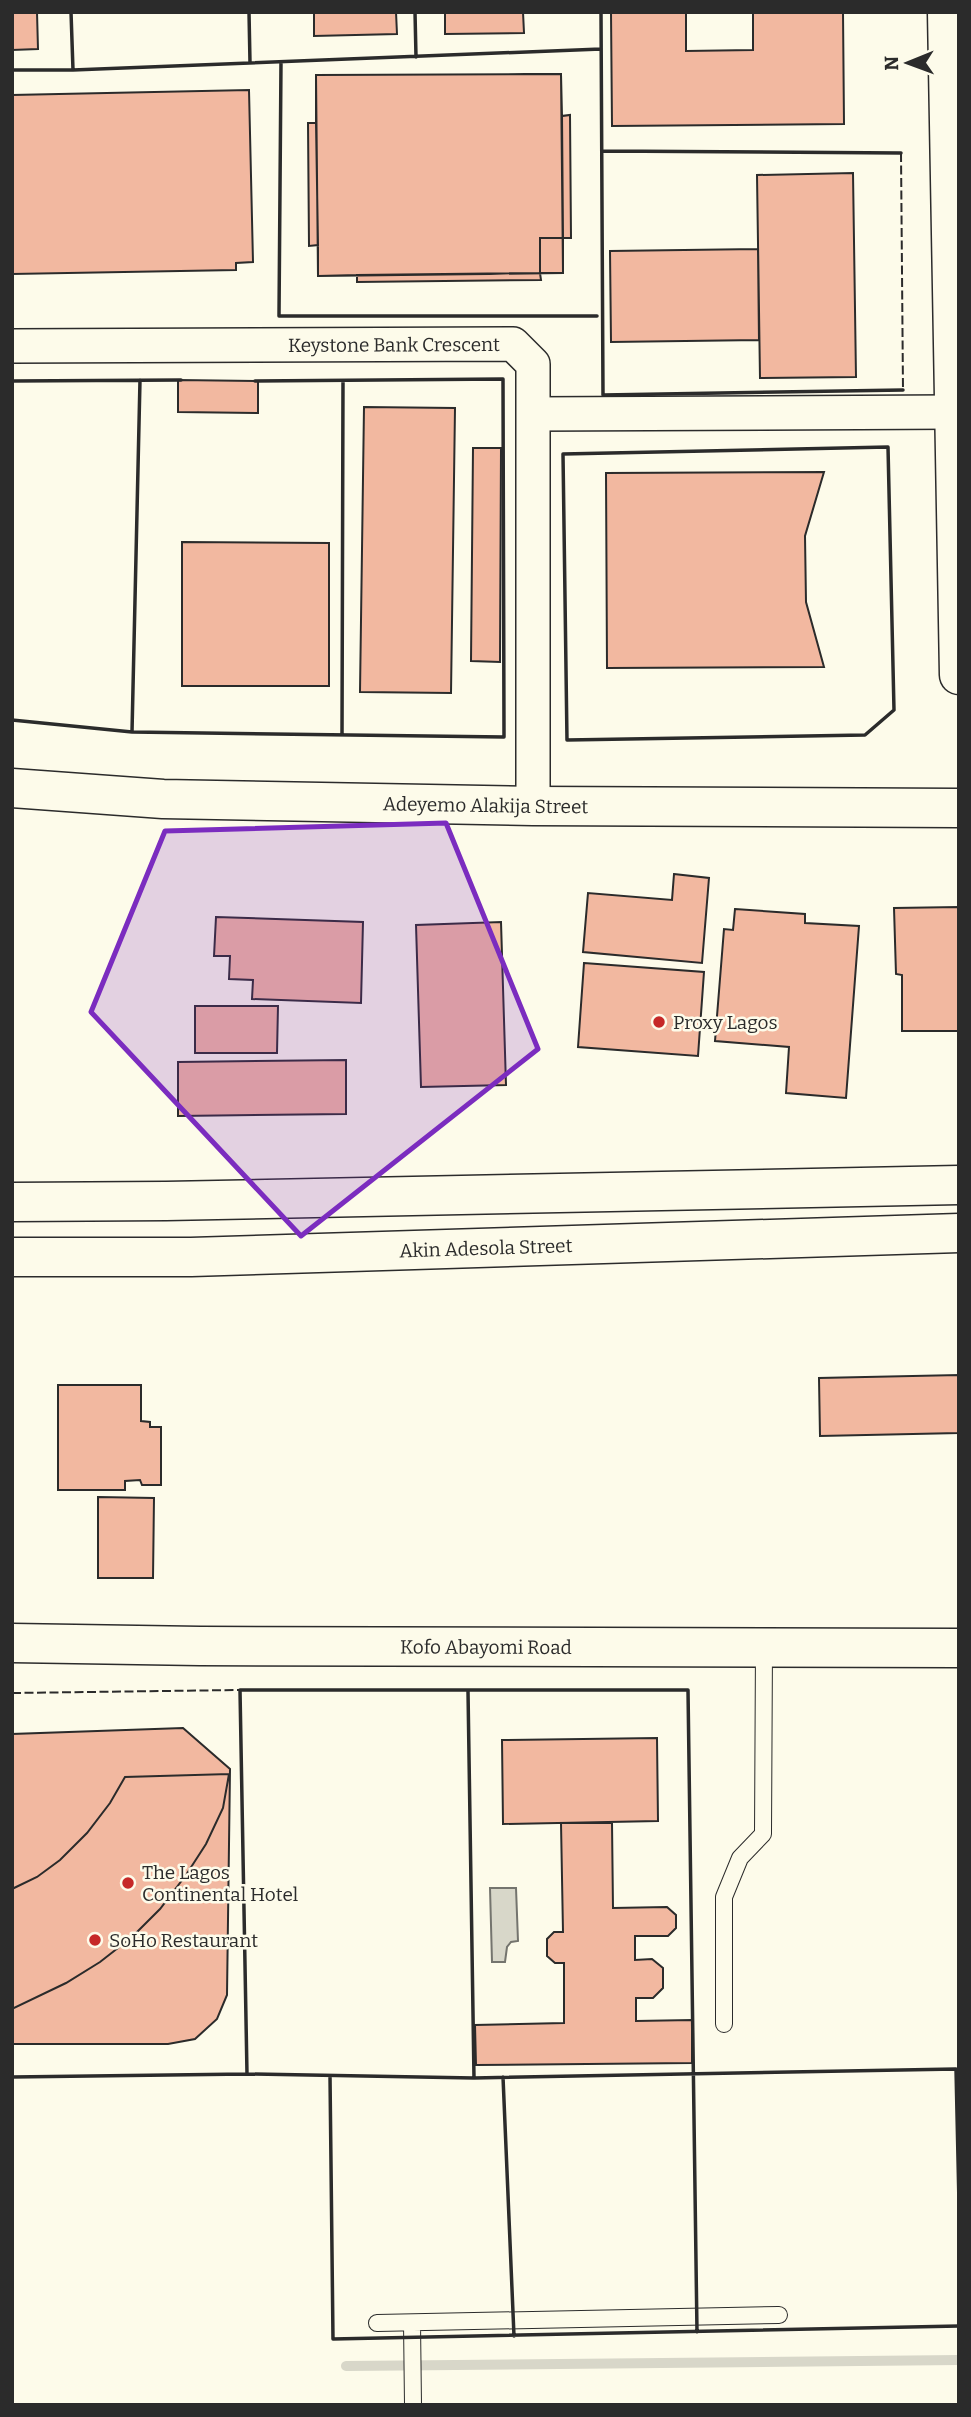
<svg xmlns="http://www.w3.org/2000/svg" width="971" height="2417" font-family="Bitter,serif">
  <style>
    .water { fill: #d8d7c9; stroke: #74746e; stroke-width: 2 }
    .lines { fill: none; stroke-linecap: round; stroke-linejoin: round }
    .stream { stroke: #d8d7c9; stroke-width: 10 }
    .building { fill: #f2b8a0; stroke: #2b2b2b; stroke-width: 2 }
    .service-casing { stroke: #2b2b2b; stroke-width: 18 }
    .minor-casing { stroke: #2b2b2b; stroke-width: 36 }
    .tertiary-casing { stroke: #2b2b2b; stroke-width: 41 }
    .secondary-casing { stroke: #2b2b2b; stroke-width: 41 }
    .primary-casing { stroke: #2b2b2b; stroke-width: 41 }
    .service { stroke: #fdfbea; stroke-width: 16 }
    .minor { stroke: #fdfbea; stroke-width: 33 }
    .tertiary { stroke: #fdfbea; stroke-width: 38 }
    .secondary { stroke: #fdfbea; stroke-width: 38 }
    .primary { stroke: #fdfbea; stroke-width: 38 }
    .fence { stroke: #2b2b2b; stroke-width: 2; stroke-dasharray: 9 3.5; stroke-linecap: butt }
    .wall { stroke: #2b2b2b; stroke-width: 3.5 }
    .marked { fill: #7b2cbf; fill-opacity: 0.2; stroke: #7b2cbf; stroke-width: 5; stroke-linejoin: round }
    .poi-dot { fill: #c62828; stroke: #fdfbea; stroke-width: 2.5 }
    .labels { text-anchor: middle; stroke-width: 5; stroke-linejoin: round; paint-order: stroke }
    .street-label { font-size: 19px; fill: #2b2b2b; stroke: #fdfbea }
    .poi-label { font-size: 19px; fill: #2b2b2b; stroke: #fdfbea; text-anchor: start }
  </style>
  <rect width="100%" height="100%" fill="#fdfbea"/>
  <!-- water -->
  <path class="water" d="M490,1888H516L518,1941L511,1942L507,1947L505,1962H492Z"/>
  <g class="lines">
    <!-- stream -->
    <path class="stream" d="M346,2366L959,2360"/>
  </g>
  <!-- building -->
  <path class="building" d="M12,12H37L38,49L12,50Z
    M314,12H396L397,34L314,36Z
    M445,12H523L524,33L445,34Z
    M611,12H686V51L753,50V12H843L844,124L612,126Z
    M561,74L563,273L318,276L316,75Z
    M561,74L562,116L570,115L571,238H563V273H540L541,280L357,282V275L318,276V245L309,246L308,123H316V75Z
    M561,74L563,238H540V273L318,276L316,75Z
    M249,90L253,262L236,263V270L12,274V95Z
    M570,115L571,238H563L562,116Z
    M308,123H316L318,245L309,246Z
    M853,173L856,377L760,378L757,175Z
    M758,249L759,340L611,342L610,251Z
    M540,273L541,280L357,282V275Z
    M178,380L258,381V413L178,412Z
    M364,407L455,408L451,693L360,692Z
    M473,448H501L500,662L471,661Z
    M824,472L805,536L806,602L824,667L607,668L606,473Z
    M182,542L329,543V686H182Z
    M674,874L709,878L702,963L583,952L588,893L672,900Z
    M959,907V1031H902V975L896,974L894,908Z
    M735,909L805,914V923L859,926L846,1098L786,1093L789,1047L715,1041L724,929L733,930Z
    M216,917L363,922L361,1003L252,999L253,980L229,979L230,956H214Z
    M501,922L506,1085L421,1087L416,925Z
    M584,963L704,972L698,1056L578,1047Z
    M195,1006H278L277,1053H195Z
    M346,1060V1114L178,1116V1062Z
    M959,1375V1433L820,1436L819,1378Z
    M58,1385H141V1421L150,1422V1427H161V1485H142L140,1480L125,1481V1490H58Z
    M98,1497L154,1498L153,1578H98Z
    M183,1728L230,1769L227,1995L217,2019L195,2039L168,2044H12V1734Z
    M657,1738L658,1821L503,1824L502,1740Z
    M229,1774L223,1808L206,1844L186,1875L160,1909L132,1937L100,1962L66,1983L12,2009V1889L37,1877L60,1860L87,1833L110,1803L125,1777Z
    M561,1823H612L613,1908L667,1907L676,1915V1928L668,1936H635V1960L652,1959L663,1968V1988L653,1998H636V2021L692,2020V2063L476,2065L475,2025L564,2023V1963H555L547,1956V1939L554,1932H563Z"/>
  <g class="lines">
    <defs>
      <path id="service" d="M724,2024V1897L740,1858L763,1834L764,1647
        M377,2323L779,2315
        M412,2323L413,2405"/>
      <g id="minor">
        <path id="s1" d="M12,346L513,344L533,364V806"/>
        <path d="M534,414L954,412"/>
      </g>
      <g id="tertiary">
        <path d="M947,12L959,675"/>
        <path id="s2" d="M12,1643L200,1646L959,1648"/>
      </g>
      <g id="secondary">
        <path id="s3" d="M12,788L163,799L533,806L959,808"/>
      </g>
      <g id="primary">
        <path d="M12,1202L166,1201L959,1185"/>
        <path id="s4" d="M12,1257H191L959,1233"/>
      </g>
    </defs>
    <!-- service casing -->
    <use href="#service" class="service-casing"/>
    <!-- minor casing -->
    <use href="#minor" class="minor-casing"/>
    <!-- tertiary casing -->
    <use href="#tertiary" class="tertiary-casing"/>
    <!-- secondary casing -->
    <use href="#secondary" class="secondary-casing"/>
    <!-- primary casing -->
    <use href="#primary" class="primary-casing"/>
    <!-- service -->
    <use href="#service" class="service"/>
    <!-- minor -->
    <use href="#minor" class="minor"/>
    <!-- tertiary -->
    <use href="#tertiary" class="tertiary"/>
    <!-- secondary -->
    <use href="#secondary" class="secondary"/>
    <!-- primary -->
    <use href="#primary" class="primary"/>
    <!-- fence -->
    <path class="fence" d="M901,153L903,390
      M12,1693L240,1690"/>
    <!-- wall -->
    <path class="wall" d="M71,12L73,70
      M249,12L250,63
      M415,12L416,57
      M601,12L603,395L903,390
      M281,62L279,316H597
      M12,70H73L601,49
      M602,151L901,153
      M12,381L181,380
      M888,447L894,710L865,735L567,740L563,454Z
      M12,720L132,732L504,737L503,379L255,381
      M132,732L140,380
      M342,735L343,381
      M468,1691L474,2078
      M247,2074L240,1690H688L697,2332
      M330,2076L333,2339L959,2326
      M12,2077L247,2074L474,2078L956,2069L959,2204
      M503,2077L514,2336"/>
  </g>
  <!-- marked area -->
  <path class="marked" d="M446,823L538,1049L301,1236L91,1012L165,831Z"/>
  <!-- markers -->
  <g class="poi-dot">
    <circle cx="659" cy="1022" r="7"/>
    <circle cx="128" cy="1883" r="7"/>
    <circle cx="95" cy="1940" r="7"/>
  </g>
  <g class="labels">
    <!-- street labels -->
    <g class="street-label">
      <text dy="7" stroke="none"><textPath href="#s1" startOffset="382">Keystone Bank Crescent</textPath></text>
      <text dy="7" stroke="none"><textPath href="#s3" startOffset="474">Adeyemo Alakija Street</textPath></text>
      <text dy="7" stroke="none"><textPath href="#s4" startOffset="474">Akin Adesola Street</textPath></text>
      <text dy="7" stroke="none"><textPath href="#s2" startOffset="474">Kofo Abayomi Road</textPath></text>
    </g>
    <!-- poi labels -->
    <g class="poi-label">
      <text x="673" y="1029">Proxy Lagos</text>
      <text x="142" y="1879">The Lagos<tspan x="142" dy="22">Continental Hotel</tspan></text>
      <text x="109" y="1947">SoHo Restaurant</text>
    </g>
  </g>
  <!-- border -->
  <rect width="971" height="2417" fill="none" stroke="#2b2b2b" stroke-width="28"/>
  <!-- north arrow -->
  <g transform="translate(908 63) rotate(269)" stroke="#fdfbea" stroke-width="5" paint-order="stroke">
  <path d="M0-5L12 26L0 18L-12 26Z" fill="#2b2b2b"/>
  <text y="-10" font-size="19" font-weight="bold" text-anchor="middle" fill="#2b2b2b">N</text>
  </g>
</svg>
